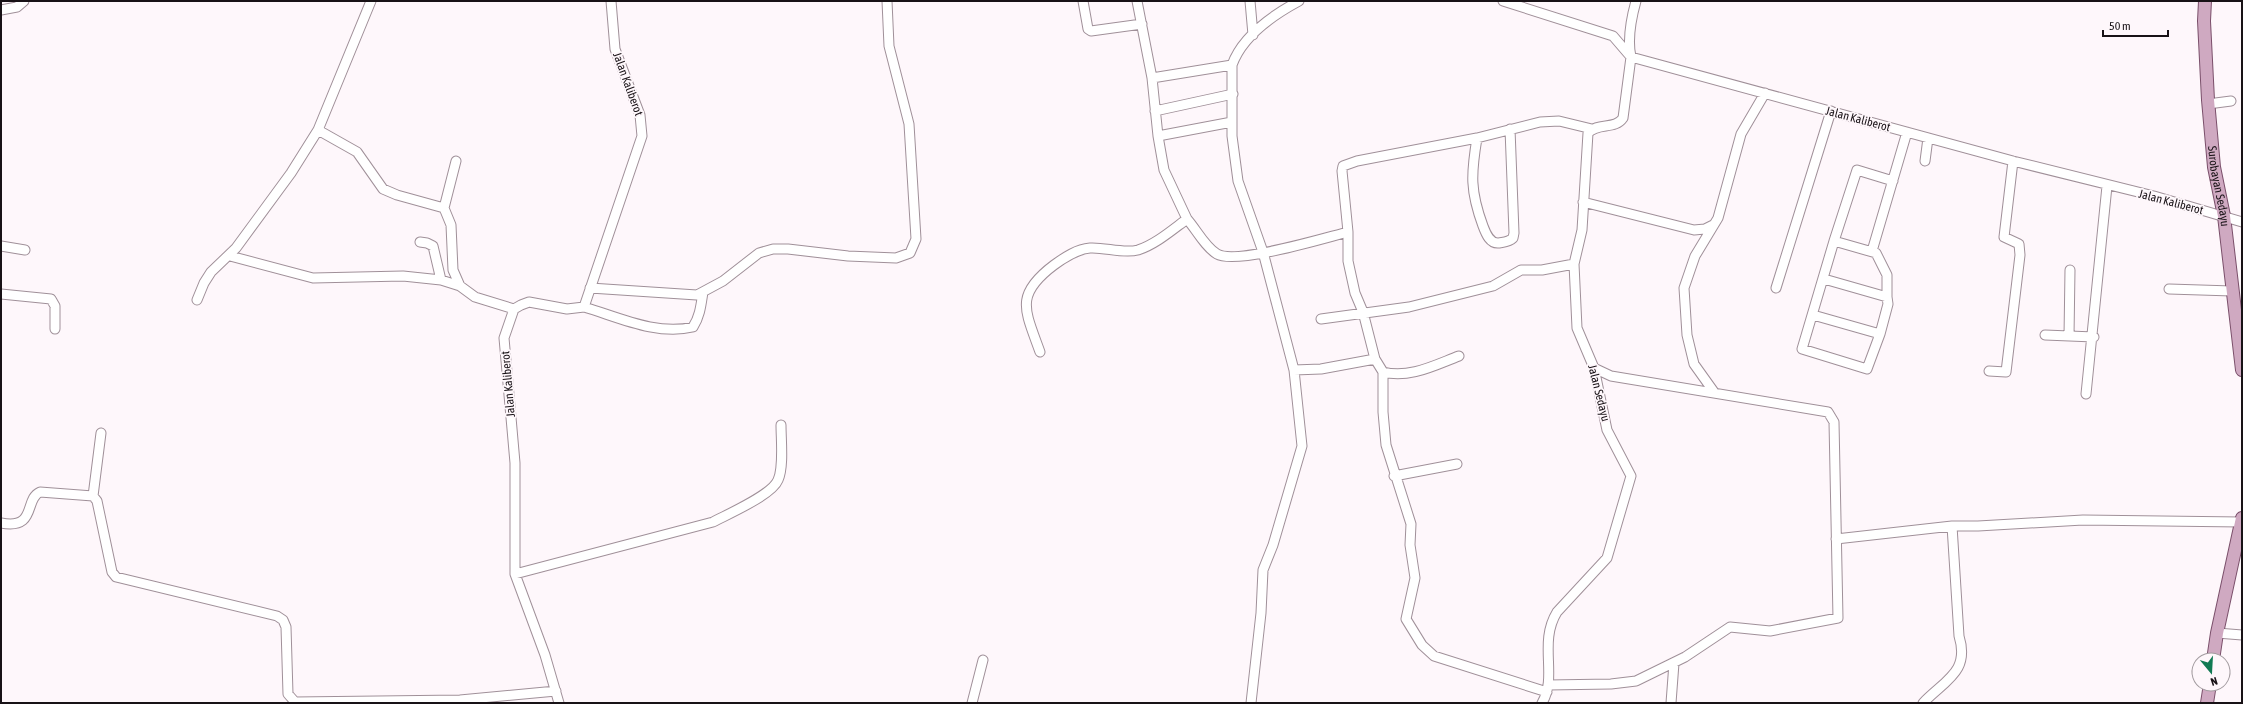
<svg xmlns="http://www.w3.org/2000/svg" width="2243" height="704" font-family="'Asap Condensed',sans-serif">
  <style>
    .lines { fill: none; stroke-linecap: round; stroke-linejoin: round }
    .minor-casing { stroke: #a09099; stroke-width: 11 }
    .major-casing { stroke: #7a4f6a; stroke-width: 14 }
    .minor { stroke: #fff; stroke-width: 9 }
    .major { stroke: #cfa9c1; stroke-width: 12 }
    .labels { text-anchor: middle; stroke-width: 3.5; stroke-linejoin: round; paint-order: stroke }
    .street-label { font-size: 12px; fill: #181216; stroke: #fef7fb }
  </style>
  <rect width="100%" height="100%" fill="#fef7fb"/>
  <g class="lines">
    <defs>
      <path id="minor" d="M1083,1L1088,29L1091,31L1142,24
        M1250,1L1253,35
        M1503,1L1613,36L1631,57L2013,161L2154,196L2242,222
        M1,10L17,7L24,1
        M1152,78L1232,65
        M2208,104L2231,101
        M1155,111L1233,94
        M318,130L357,152L383,189L397,195L444,208L451,225L453,270L460,286
        M1158,136L1232,122
        M1477,138C1471,174 1470,191 1483,226C1486,234 1490,244 1499,243C1504,242 1509,242 1513,238L1514,233L1510,129
        M1925,161L1928,138
        M1583,202L1694,230L1705,229L1713,225
        M444,208L456,161
        M1187,219C1196,229 1205,247 1217,254C1236,265 1324,238 1348,232
        M420,242L427,243L433,246L441,280
        M1,246L25,250
        M1872,251L1907,132
        M230,256L313,278L403,276L441,280L460,286L475,297L514,309
        M1824,279L1887,297V275L1876,253L1834,241L1857,170L1893,181
        M590,288L697,295L723,281L759,253L773,249H788L848,256L896,258L910,253L916,239L909,124L889,46L887,1
        M1776,288L1831,111
        M2169,289L2232,291
        M1,294L51,299L55,306V329
        M197,300L204,283L211,272L236,248L291,173L318,130L371,1
        M584,307C618,317 657,336 693,327C700,316 701,305 703,292
        M1813,315L1880,334L1867,369L1802,349L1834,241
        M1321,319L1409,307L1493,286L1521,270H1542L1574,264
        M1880,334L1888,304L1887,297
        M2045,335L2094,337
        M2069,336L2070,270
        M1040,352C1025,310 1014,295 1054,265C1065,257 1077,249 1090,248C1105,247 1123,254 1138,250C1156,244 1172,230 1187,219L1164,170L1158,136L1152,78L1137,1
        M1375,359L1383,372V412L1386,445L1411,524L1410,545L1415,578L1406,619L1422,645L1434,656L1547,692
        M1294,370L1321,369L1375,359L1363,312L1355,293L1348,261V232L1342,171L1343,166L1357,161L1477,138L1540,122L1559,121L1592,129
        M1989,371L2006,372L2020,255L2019,244L2004,237L2013,161
        M1383,372C1409,379 1435,365 1459,356
        M1714,392L1694,364L1687,335L1684,288L1695,256L1718,218L1741,134L1765,93
        M2086,394L2107,186
        M1394,476L1457,464
        M93,496L101,433
        M1,523C37,530 24,499 40,492L93,496L97,501L112,572L116,577L277,616L283,620L286,627L288,694L295,702L460,700L556,691
        M1836,539L1952,526H1978L2083,520L2241,522
        M515,574L713,522C728,514 772,495 778,480C784,467 781,440 781,425
        M2217,633L2242,635
        M1548,685L1611,684L1636,681L1685,657L1730,627L1770,631L1838,618L1834,422L1828,412L1611,376L1594,368
        M559,703L545,655L515,574V463L504,338L514,309L521,305L529,302L567,309L584,307L642,136L640,115L615,49L611,1
        M972,703L983,660
        M1251,703L1261,613L1263,570L1273,545L1302,446L1294,370L1263,252L1238,181L1232,136V65C1242,37 1273,15 1299,1
        M1542,703C1558,676 1538,643 1557,612L1607,558L1631,476L1607,430L1594,368L1577,328L1574,264L1582,230L1588,133C1598,122 1615,130 1623,118L1631,57C1627,39 1631,19 1636,1
        M1671,703L1674,663
        M1923,703C1945,680 1970,672 1959,636L1952,526"/>
      <g id="major">
        <path id="s1" d="M2205,1L2204,21L2208,100L2214,167L2224,216L2242,370"/>
        <path d="M2213,660L2217,633L2242,518"/>
        <path d="M2207,703L2210,684"/>
      </g>
    </defs>
    <!-- minor casing -->
    <use href="#minor" class="minor-casing"/>
    <!-- major casing -->
    <use href="#major" class="major-casing"/>
    <!-- minor -->
    <use href="#minor" class="minor"/>
    <!-- major -->
    <use href="#major" class="major"/>
  </g>
  <g class="labels">
    <!-- street labels -->
    <g class="street-label">
      <text transform="translate(628 84) rotate(70)" y="4">Jalan Kaliberot</text>
      <text transform="translate(1858 119) rotate(15)" y="4">Jalan Kaliberot</text>
      <text dy="4" stroke="none"><textPath href="#s1" startOffset="186">Surobayan Sedayu</textPath></text>
      <text transform="translate(2171 202) rotate(15)" y="4">Jalan Kaliberot</text>
      <text transform="translate(508 384) rotate(-95)" y="4">Jalan Kaliberot</text>
      <text transform="translate(1599 393) rotate(76)" y="4">Jalan Sedayu</text>
    </g>
  </g>
  <!-- border -->
  <rect width="2243" height="704" fill="none" stroke="#181216" stroke-width="4"/>
  <!-- north arrow -->
  <g transform="translate(2211 672) rotate(162)"><circle r="19" fill="#fef7fb" stroke="#a29b9f"/>
  <path d="M0-3L7 15L0 10L-7 15Z" fill="#107a53"/>
  <text y="-6" font-size="11" font-weight="bold" text-anchor="middle" fill="#181216">N</text>
  </g>
  <!-- scale -->
  <path d="M2103 30v6h65v-6" fill="none" stroke="#181216" stroke-width="2"/>
  <text x="2109" y="30" font-size="12" fill="#181216" stroke="#fef7fb" stroke-width="3" paint-order="stroke">50 m</text>
</svg>
